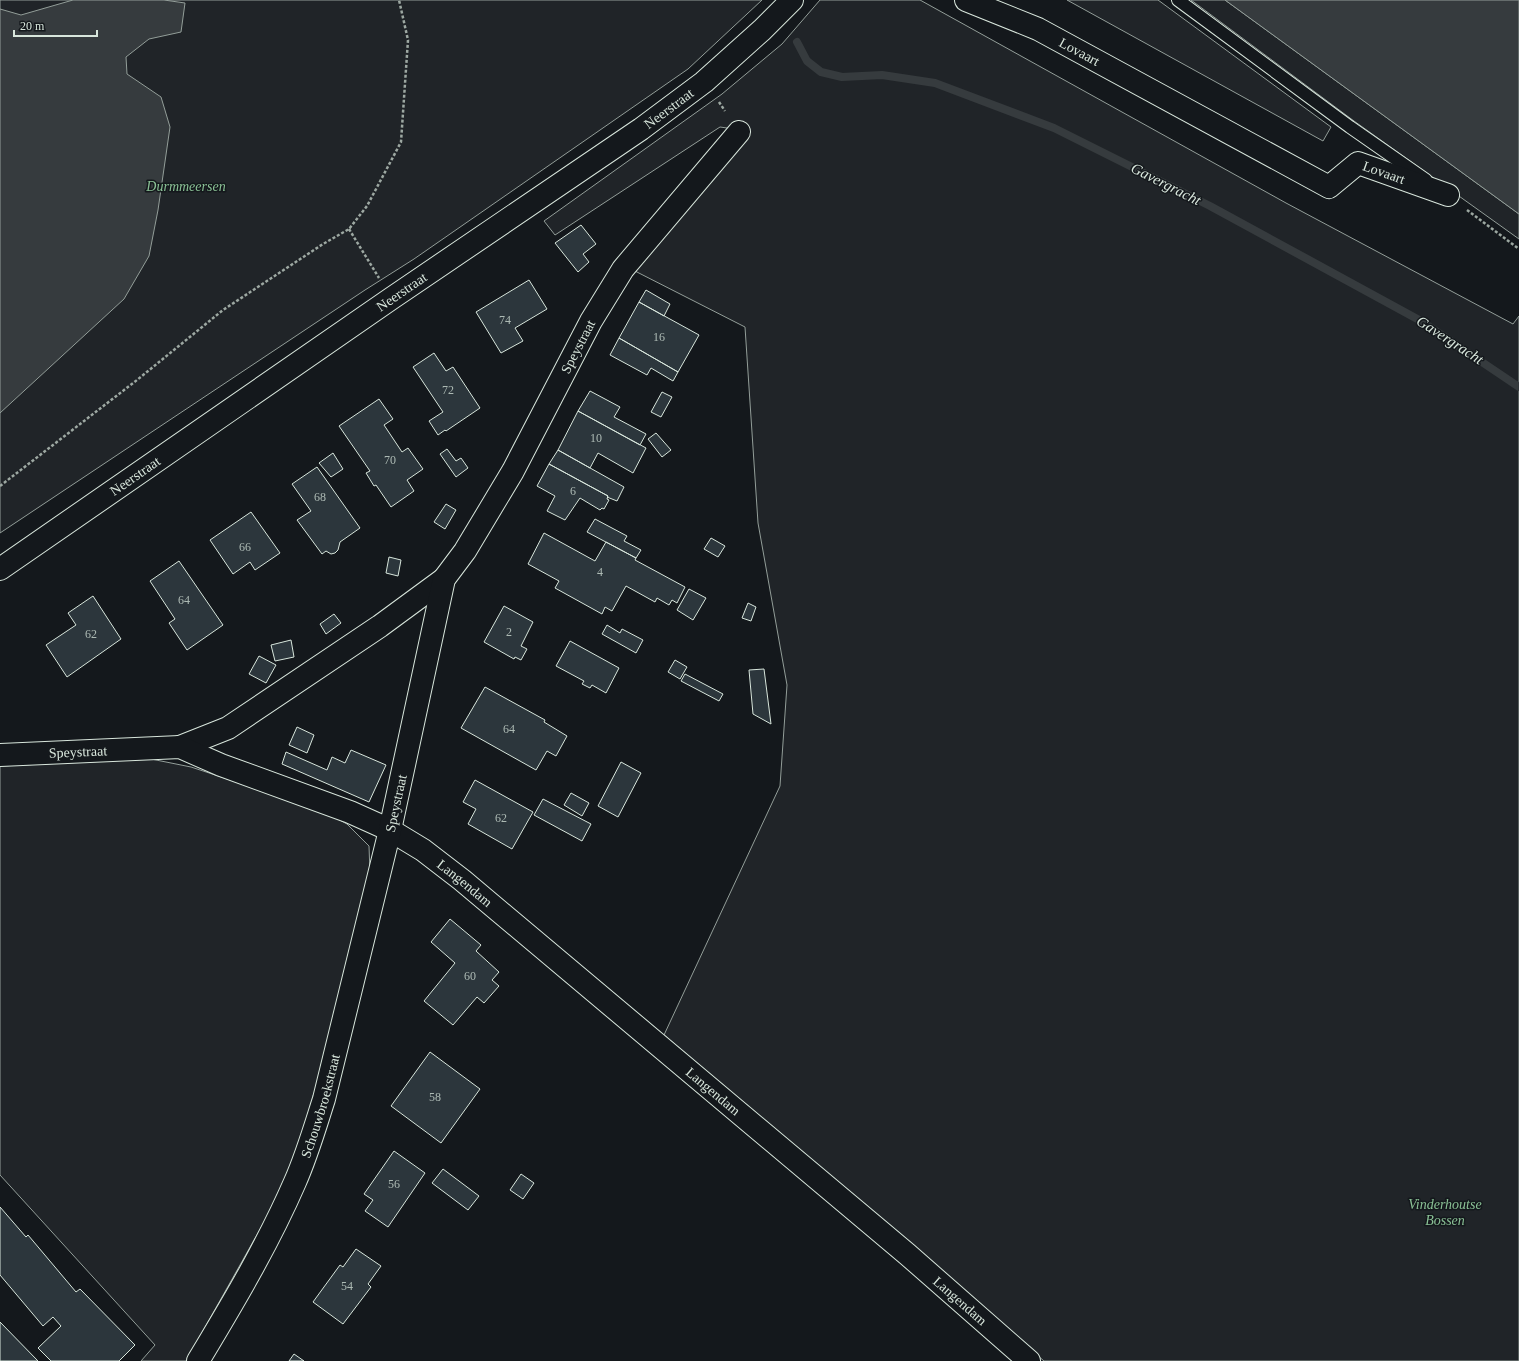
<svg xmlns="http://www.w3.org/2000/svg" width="1519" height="1361" font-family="'Times New Roman',serif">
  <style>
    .green { fill: #202428; stroke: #939e99 }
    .water { fill: #363b3e; stroke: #939e99 }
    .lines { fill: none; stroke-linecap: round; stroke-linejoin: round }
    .stream { stroke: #363b3e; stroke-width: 8 }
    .building { fill: #2c363c; stroke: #d8e6dc }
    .service-casing { stroke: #d8e6dc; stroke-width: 14 }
    .minor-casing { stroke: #d8e6dc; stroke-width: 24 }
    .path { stroke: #9da8a2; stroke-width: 2.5; stroke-dasharray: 3 2; stroke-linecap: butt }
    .service { stroke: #14181c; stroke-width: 12 }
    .minor { stroke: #14181c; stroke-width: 22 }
    .labels { text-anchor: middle; stroke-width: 3; stroke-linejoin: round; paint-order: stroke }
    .number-label { font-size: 12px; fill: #adbab4 }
    .street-label { font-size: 14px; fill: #d8e6dc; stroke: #14181c }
    .park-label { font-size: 14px; font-style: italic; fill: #8ac095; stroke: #14181c }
    .water-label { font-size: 15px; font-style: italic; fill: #d8e6dc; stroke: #14181c }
  </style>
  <rect width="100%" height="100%" fill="#14181c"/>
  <!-- green -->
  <path class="green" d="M0,0H762L688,69L414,259L365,290L0,533Z
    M820,0H920L1286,203L1513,324L1519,316V1361H1044L664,1035L780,786L787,685L758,523L745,327L631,269L748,131L720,127L555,235L544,221L722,94L782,44Z
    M1067,0H1158L1331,127L1323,141Z
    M1191,0H1225L1519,214V239L1354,121Z
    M151,759L191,767L321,810L347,824L369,846L370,874L304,1136L267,1217L186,1361H141L155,1345L0,1175V766Z"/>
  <!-- water -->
  <path class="water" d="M73,0H164L185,3L181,32L149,39L126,57L127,74L161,97L170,127L158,210L149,256L124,299L0,413V9L21,15Z
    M1225,0H1519V214Z"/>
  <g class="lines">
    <!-- stream -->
    <path class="stream" d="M797,42L807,61L821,72L842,77L882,75L935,83L1054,128L1210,206L1421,321L1519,387"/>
  </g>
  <!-- building -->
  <path class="building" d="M581,225L596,244L583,254L589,262L578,272L555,243Z
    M529,280L547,309L515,328L523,341L501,353L476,312Z
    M646,290L670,304L664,316L639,302Z
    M639,302L699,335L678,372L619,338Z
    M619,338L678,372L673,381L651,368L647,375L610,355Z
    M434,353L446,371L453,367L480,408L446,431L445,430L438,435L429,421L443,412L413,367Z
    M590,391L620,407L614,417L646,434L640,445L578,411Z
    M662,392L672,397L661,417L651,412Z
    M379,399L393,419L384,425L402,452L408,448L423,469L407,480L414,491L391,507L376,485L374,486L366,473L370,471L339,426Z
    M578,411L646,448L633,473L598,453L590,468L558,450Z
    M656,433L671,450L662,457L648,439Z
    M447,449L456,461L461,458L468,468L456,477L440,454Z
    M558,450L624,487L617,501L607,497L608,496L549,464Z
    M333,453L343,469L331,477L319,463Z
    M549,464L608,496L607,499L609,500L604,509L602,508L600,510L580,498L565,520L547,511L555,496L537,486Z
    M317,467L360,528L340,542L338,550L335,553L331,554L326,551L322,554L297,520L311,511L292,484Z
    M446,504L456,510L445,529L434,522Z
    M251,512L280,553L255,570L250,562L233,574L210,540Z
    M595,519L627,536L624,541L641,550L636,558L587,532Z
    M544,533L595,561L606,542L636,558L635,560L685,587L677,603L672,600L669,605L657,598L655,602L626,586L612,611L605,607L602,614L555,588L559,581L528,564Z
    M711,538L725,546L718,557L704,549Z
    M389,557L401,560L398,576L386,573Z
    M179,561L223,625L187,650L169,623L175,619L150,581Z
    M689,589L706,598L693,620L677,610Z
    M93,596L121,639L67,677L46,645L76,625L68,613Z
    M748,603L756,607L751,621L742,618Z
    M504,606L533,622L521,646L527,649L521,660L515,657L514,659L484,642Z
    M334,614L341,623L326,634L320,624Z
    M607,625L620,633L622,629L643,640L636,653L602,634Z
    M291,640L294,657L275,661L271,645Z
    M570,641L619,668L606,693L592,685L590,688L582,684L584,681L556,666Z
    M259,656L276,665L266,683L249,674Z
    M675,660L687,667L680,679L668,672Z
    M764,669L771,724L753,714L749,670Z
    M685,674L723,694L719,701L681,681Z
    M485,687L545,720L544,722L567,736L556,756L547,751L536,770L461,728Z
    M297,727L314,735L307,753L289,745Z
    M351,750L386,765L369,802L282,764L286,752L327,770L332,757L345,763Z
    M621,762L641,773L618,817L598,806Z
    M475,780L533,812L512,849L468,824L476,809L463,802Z
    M571,793L589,803L582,816L564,805Z
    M543,799L591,824L582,841L534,815Z
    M450,919L481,945L476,951L499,972L492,980L499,986L484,1003L477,997L453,1025L424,1001L455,963L431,942Z
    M430,1052L480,1089L441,1143L391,1106Z
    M394,1151L425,1173L388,1227L365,1211L373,1200L364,1194Z
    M443,1169L479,1196L468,1210L432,1183Z
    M521,1174L534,1183L523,1199L510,1190Z
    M0,1207L26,1237L28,1235L76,1292L80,1289L135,1345L119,1361H51L38,1348L61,1326L53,1317L43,1326L0,1275Z
    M356,1249L381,1266L368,1284L371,1287L343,1324L313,1302L340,1265L343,1267Z
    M0,1322L38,1361H0Z
    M294,1354L304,1361H289Z"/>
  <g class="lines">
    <defs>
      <path id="service" d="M1178,0L1350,127L1426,180"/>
      <g id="minor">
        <path id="s1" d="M966,0L1038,29L1329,187L1358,163L1448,195"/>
        <path id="s2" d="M0,569L392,298L641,129L704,82L762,30L792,0"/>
        <path d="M180,747L228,728L380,626L444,579"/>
        <path id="s3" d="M0,755L180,747L221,765L350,812L390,830L423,850L462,880L907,1254L1029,1361"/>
        <path id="s4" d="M198,1361C233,1303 268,1244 295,1182C307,1155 315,1127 324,1099L390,830L444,579L465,551L513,471L591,321L623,269L739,132"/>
      </g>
    </defs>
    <!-- service casing -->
    <use href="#service" class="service-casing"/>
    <!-- minor casing -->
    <use href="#minor" class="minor-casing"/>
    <!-- path -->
    <path class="path" d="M719,102L725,111
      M1467,210L1519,249
      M349,229L379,278
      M0,486L137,380L223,310L323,244L349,229L367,206L401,142L408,40L399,0"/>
    <!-- service -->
    <use href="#service" class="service"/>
    <!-- minor -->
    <use href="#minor" class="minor"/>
  </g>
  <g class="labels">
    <!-- number labels -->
    <g class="number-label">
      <text x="505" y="324">74</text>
      <text x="659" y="341">16</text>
      <text x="448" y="394">72</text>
      <text x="596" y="442">10</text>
      <text x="390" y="464">70</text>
      <text x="573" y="495">6</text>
      <text x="320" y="501">68</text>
      <text x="245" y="551">66</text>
      <text x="600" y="576">4</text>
      <text x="184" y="604">64</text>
      <text x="509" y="636">2</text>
      <text x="91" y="638">62</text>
      <text x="509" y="733">64</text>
      <text x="501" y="822">62</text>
      <text x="470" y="980">60</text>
      <text x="435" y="1101">58</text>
      <text x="394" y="1188">56</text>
      <text x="347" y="1290">54</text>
    </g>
    <!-- street labels -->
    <g class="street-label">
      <text dy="5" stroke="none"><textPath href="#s1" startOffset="125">Lovaart</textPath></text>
      <text dy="5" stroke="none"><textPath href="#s2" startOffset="812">Neerstraat</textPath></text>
      <text dy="5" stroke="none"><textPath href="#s1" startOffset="474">Lovaart</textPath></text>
      <text dy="5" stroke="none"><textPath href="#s2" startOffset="488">Neerstraat</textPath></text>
      <text dy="5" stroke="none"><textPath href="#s4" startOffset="1094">Speystraat</textPath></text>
      <text dy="5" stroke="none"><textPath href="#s2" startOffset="164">Neerstraat</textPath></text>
      <text dy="5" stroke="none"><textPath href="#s3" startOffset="78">Speystraat</textPath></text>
      <text dy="5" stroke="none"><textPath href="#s4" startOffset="596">Speystraat</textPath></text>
      <text dy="5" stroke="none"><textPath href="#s3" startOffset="498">Langendam</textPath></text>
      <text dy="5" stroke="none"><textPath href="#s3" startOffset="822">Langendam</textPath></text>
      <text dy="5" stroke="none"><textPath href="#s4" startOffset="284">Schouwbroekstraat</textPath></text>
      <text dy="5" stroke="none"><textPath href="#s3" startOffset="1146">Langendam</textPath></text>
    </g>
    <!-- park labels -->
    <g class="park-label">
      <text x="186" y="191">Durmmeersen</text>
      <text x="1445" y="1209">Vinderhoutse<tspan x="1445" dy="16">Bossen</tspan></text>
    </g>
    <!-- water labels -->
    <g class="water-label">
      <text transform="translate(1166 184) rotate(27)" y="5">Gavergracht</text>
      <text transform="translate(1450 340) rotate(33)" y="5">Gavergracht</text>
    </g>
  </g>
  <!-- scale -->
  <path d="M14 30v6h83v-6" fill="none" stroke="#d8e6dc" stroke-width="2"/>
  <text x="20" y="30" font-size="12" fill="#d8e6dc" stroke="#14181c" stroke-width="3" paint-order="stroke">20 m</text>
</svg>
